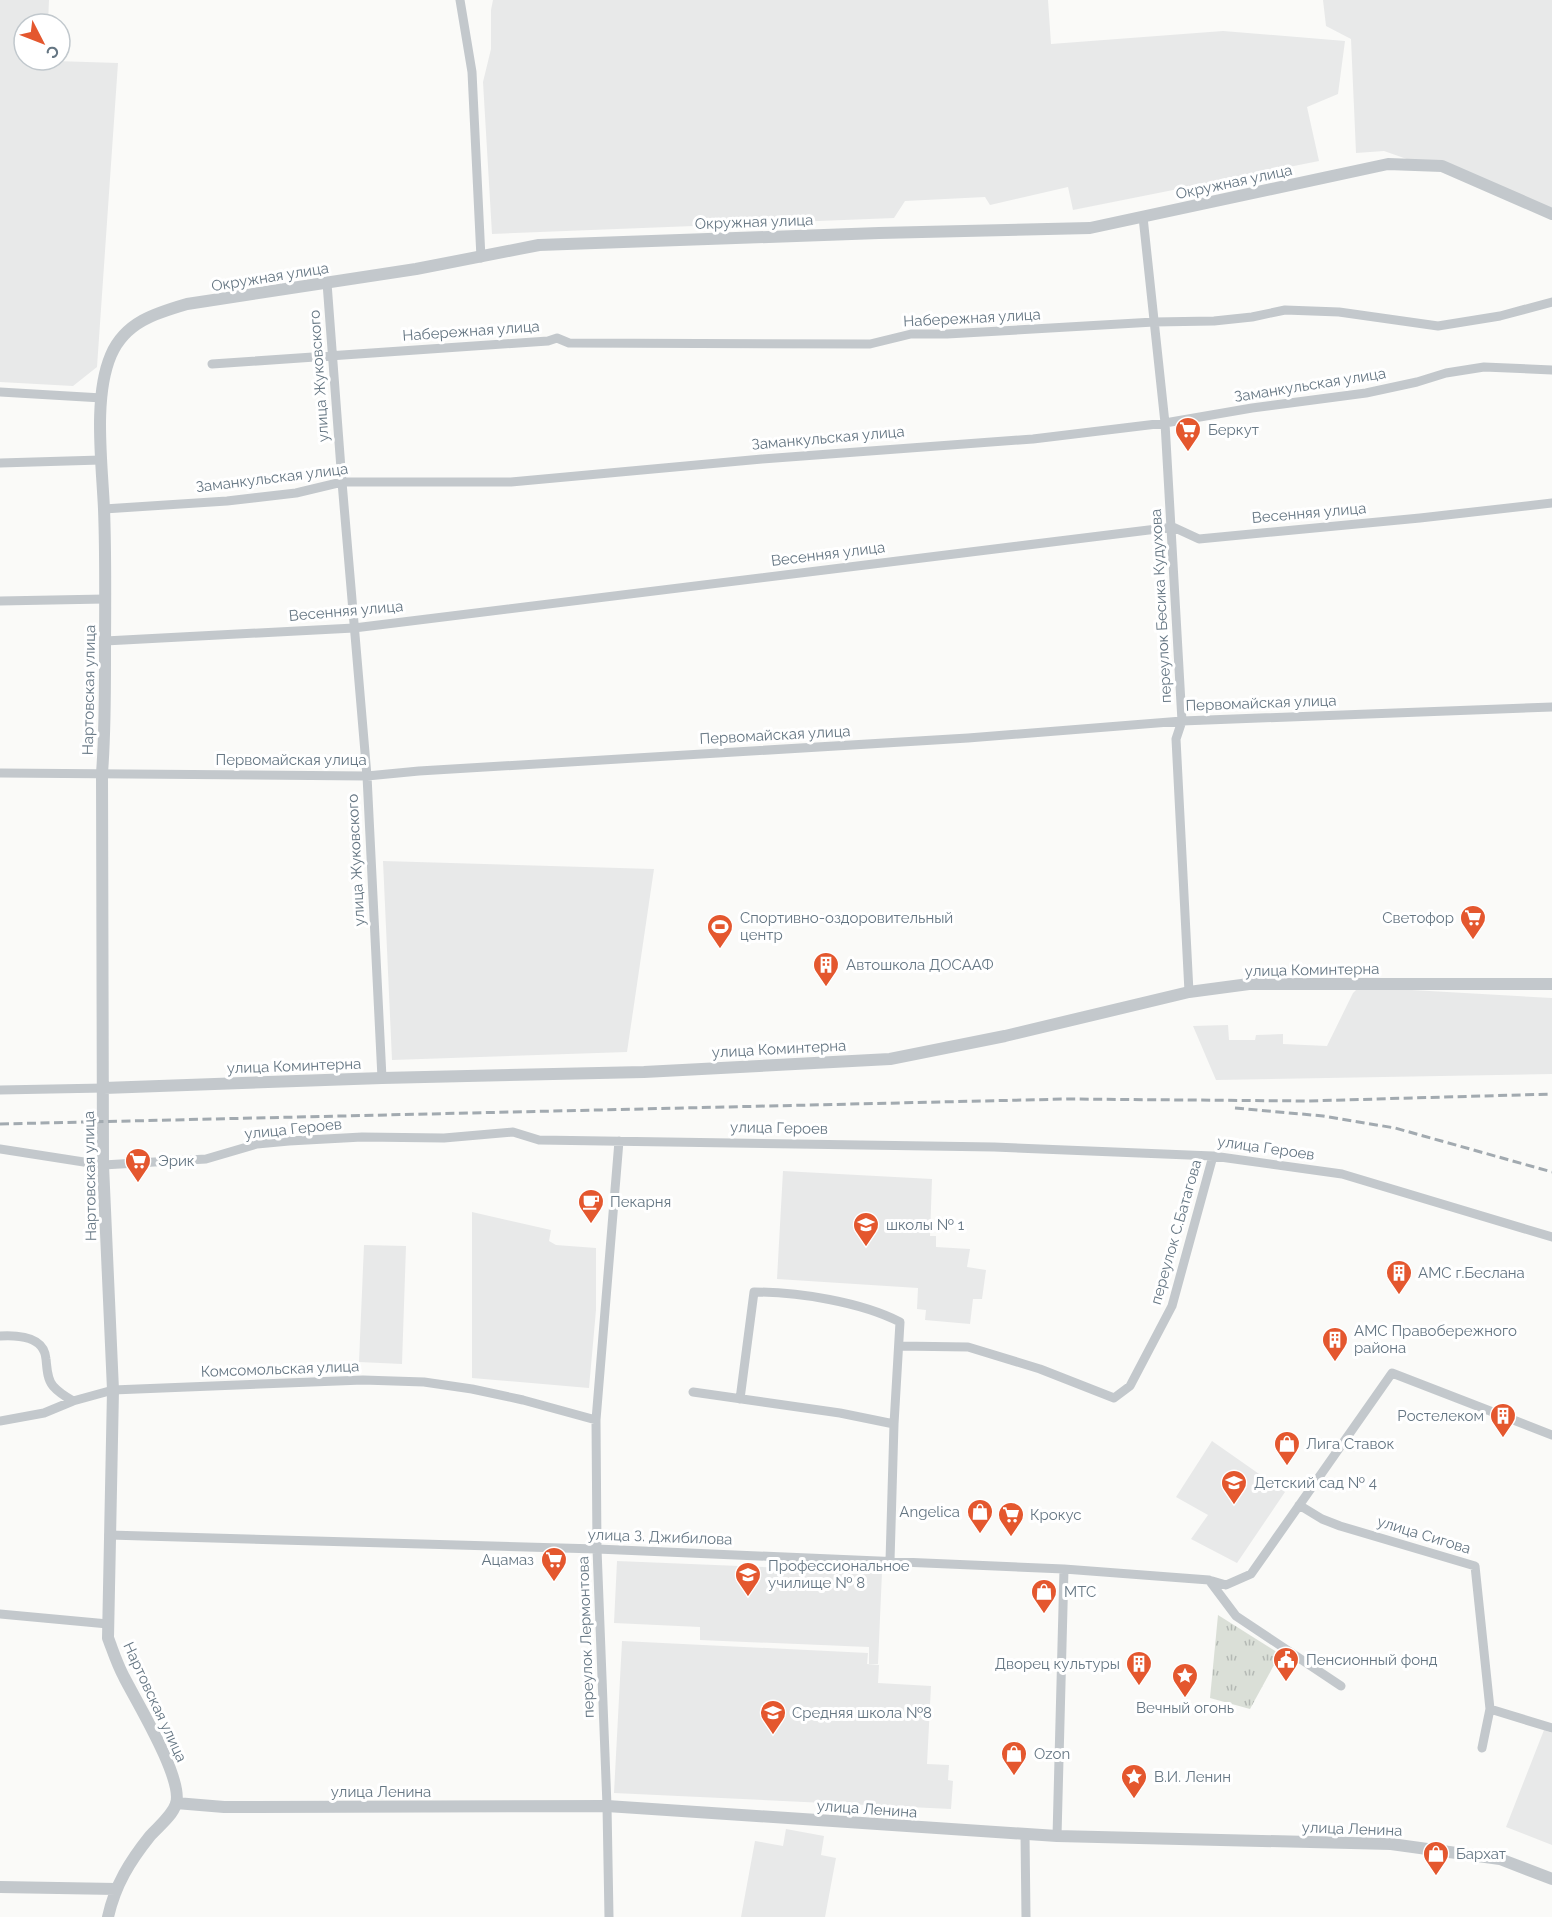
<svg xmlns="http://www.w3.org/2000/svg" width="1552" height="1917" font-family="Raleway,sans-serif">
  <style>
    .built { fill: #e8e9e9 }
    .park { fill: url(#park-tufts) }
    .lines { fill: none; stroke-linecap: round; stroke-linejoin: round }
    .minor { stroke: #c3c8cc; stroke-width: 9 }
    .tertiary { stroke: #c3c8cc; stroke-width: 12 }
    .rail { stroke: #a2aab0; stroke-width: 3; stroke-dasharray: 9 4.5; stroke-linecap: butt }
    .labels { text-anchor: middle; stroke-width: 6; stroke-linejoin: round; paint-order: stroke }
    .street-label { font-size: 15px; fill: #657683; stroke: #fff }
    .poi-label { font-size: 15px; fill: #657683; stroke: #fff; text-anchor: start }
  </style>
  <defs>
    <pattern id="park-tufts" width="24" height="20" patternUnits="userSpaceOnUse" patternTransform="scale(1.5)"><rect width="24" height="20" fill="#dadfd7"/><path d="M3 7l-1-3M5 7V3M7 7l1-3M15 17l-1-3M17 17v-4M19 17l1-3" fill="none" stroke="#b4b9b4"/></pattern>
  </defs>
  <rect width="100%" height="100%" fill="#fafaf8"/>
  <!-- built -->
  <path class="built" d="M0,0H49L48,24H24V60L118,63L97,367L73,386L0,382Z
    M493,0H1048L1051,44L1223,31L1345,41L1338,94L1307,107L1319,161L1073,210L1068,187L990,205L985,197L905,201L894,218L492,234L483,82L491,49V10Z
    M1323,0H1552V210L1384,151L1356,153L1351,39L1326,26Z
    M383,861L654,869L627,1052L392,1060Z
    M1359,987L1552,998V1074L1216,1080L1193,1026L1228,1025L1229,1040H1255L1256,1035L1283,1034V1044L1327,1046L1353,993Z
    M783,1171L932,1179L930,1236H936V1247L970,1249L967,1267L986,1270L982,1299H973L970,1324L925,1320L926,1310L917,1309L918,1288L777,1279Z
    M472,1212L551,1230L549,1241L556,1245L596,1248V1310L589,1388L472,1378Z
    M364,1245L406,1246L402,1364L359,1362Z
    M1212,1441L1285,1492L1237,1563L1191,1539L1208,1515L1176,1497Z
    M617,1561L882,1572L878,1664H869V1647L700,1640V1627L614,1623Z
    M622,1641L868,1653L867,1664L879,1665L878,1683L931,1686L927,1764L949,1765L948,1780L953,1781L951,1809L614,1793Z
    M1544,1730L1552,1733V1845L1506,1827Z
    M786,1829L824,1836L821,1855L836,1858L825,1917H741L755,1841L783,1846Z"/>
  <!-- park -->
  <path class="park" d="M1218,1615L1280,1654L1250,1709L1210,1698Z"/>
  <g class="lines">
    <!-- minor -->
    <path class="minor" d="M460,0L472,72L481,258
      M1143,217L1165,423L1182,721L1176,739L1189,992
      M327,283L342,482L367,776L382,1078
      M212,364L548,341L557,338L569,343L870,344L911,334H947L1154,322L1214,321L1252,317L1285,310L1339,312L1438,326L1500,316L1552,302
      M0,392L102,398
      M0,463L101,460
      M104,509L227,501L296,493L342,482H511L762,459L1033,439L1165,423L1252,408L1366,393L1417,382L1446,373L1484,367L1552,370
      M0,601L105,599
      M105,641L354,628L1173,527L1199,539L1420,518L1552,503
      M0,773L367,776L419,771L968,738L1182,721L1552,707
      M0,1090L104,1088
      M0,1149L103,1165L206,1159L257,1144L289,1141L362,1137L444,1138L513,1132L539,1140L994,1147L1213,1156L1342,1174L1552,1237
      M0,1336C18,1335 44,1336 46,1359C47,1368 47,1379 53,1386C59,1393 66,1397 73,1401L113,1390L363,1380L424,1382L472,1389L523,1400L596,1420
      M899,1346L968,1347L1040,1369L1114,1398L1130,1386L1172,1306L1213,1156
      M693,1392L840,1413L894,1424
      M740,1399L754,1292C799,1292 861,1302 900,1322L894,1424L890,1561
      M0,1421L44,1413L73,1401
      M1299,1505L1322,1519L1340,1526L1475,1566L1490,1709L1482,1748
      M109,1535L597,1549L1064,1569L1209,1580L1226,1585L1251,1574L1392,1373L1552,1435
      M1209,1580L1236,1616L1341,1686
      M0,1614L108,1624
      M1490,1709L1552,1728
      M1025,1834L1026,1917
      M1057,1836L1064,1569
      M609,1917L607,1806L597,1549L596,1420L619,1141"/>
    <!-- tertiary -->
    <path class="tertiary" d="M104,1088L382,1078L644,1072L890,1059L1005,1036L1189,992L1249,984H1552
      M176,1803L224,1807L607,1806L1057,1836L1391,1844L1500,1859L1552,1879
      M0,1887L116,1889
      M108,1917C115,1885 130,1861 150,1836C159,1826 172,1816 176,1804C184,1779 136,1701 124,1677C117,1664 113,1651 108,1638L113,1390L103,1165L102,773C105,735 105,697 105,659C105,609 106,559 104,509C102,463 93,397 111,355C125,322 156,313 187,304L416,269L539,245L879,233L1090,228L1388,164L1442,166L1552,214"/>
    <!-- rail -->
    <path class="rail" d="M1235,1108L1323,1116L1395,1128L1552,1172
      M0,1124L1067,1099L1307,1101L1552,1094"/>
  </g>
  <!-- icons -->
  <defs>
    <symbol id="supermarket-pin" viewBox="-11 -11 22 30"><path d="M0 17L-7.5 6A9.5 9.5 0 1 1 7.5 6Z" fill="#e4572e" stroke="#fff"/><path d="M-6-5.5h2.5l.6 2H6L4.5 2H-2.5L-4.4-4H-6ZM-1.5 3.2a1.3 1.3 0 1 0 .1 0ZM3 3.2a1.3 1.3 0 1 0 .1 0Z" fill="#fff"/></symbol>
    <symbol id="stadium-pin" viewBox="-11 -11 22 30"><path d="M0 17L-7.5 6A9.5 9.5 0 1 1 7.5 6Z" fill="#e4572e" stroke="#fff"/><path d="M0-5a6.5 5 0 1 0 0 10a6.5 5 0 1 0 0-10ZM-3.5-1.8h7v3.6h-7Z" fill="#fff"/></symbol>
    <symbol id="building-pin" viewBox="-11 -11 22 30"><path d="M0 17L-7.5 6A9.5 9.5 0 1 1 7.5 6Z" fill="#e4572e" stroke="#fff"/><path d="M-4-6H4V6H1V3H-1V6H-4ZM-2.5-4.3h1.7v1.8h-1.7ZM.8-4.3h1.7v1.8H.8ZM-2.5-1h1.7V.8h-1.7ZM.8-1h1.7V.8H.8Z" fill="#fff"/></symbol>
    <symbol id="cafe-pin" viewBox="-11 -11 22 30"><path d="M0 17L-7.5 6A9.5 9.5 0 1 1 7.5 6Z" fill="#e4572e" stroke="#fff"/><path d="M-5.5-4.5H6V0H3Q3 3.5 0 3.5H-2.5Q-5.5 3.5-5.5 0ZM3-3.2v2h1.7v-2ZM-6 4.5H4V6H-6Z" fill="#fff"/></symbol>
    <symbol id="school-pin" viewBox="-11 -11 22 30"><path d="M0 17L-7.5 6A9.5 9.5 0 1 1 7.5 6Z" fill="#e4572e" stroke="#fff"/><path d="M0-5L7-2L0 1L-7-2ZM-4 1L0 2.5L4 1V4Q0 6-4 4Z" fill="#fff"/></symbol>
    <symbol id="shop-pin" viewBox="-11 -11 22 30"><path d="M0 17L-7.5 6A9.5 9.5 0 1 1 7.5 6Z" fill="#e4572e" stroke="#fff"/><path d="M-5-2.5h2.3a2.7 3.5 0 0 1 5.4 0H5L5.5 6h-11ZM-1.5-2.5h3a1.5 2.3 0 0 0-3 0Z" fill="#fff"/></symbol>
    <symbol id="university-pin" viewBox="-11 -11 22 30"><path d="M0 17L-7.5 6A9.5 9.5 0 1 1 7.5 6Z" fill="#e4572e" stroke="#fff"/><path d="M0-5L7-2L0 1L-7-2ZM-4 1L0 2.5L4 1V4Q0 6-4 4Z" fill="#fff"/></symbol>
    <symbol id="civic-pin" viewBox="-11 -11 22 30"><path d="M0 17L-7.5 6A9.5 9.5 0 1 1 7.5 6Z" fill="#e4572e" stroke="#fff"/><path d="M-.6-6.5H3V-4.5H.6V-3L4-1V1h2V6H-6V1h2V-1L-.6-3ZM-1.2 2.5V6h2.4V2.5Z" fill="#fff"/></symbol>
    <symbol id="sight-pin" viewBox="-11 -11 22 30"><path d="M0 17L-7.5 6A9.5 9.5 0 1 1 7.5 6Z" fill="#e4572e" stroke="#fff"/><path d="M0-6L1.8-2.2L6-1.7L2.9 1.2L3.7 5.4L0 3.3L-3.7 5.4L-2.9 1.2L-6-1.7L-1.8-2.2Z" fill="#fff"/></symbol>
  </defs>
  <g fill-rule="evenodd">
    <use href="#supermarket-pin" x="1173" y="415" width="30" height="40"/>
    <use href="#supermarket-pin" x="1458" y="903" width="30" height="40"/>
    <use href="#stadium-pin" x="705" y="912" width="30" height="40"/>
    <use href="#building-pin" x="811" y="950" width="30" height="40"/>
    <use href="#supermarket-pin" x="123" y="1146" width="30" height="40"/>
    <use href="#cafe-pin" x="576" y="1187" width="30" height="40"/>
    <use href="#school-pin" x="851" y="1210" width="30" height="40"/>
    <use href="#building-pin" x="1384" y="1258" width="30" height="40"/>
    <use href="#building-pin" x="1320" y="1325" width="30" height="40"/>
    <use href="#building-pin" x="1488" y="1401" width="30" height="40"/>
    <use href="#shop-pin" x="1272" y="1429" width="30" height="40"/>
    <use href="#school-pin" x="1219" y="1468" width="30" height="40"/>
    <use href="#shop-pin" x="965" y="1497" width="30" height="40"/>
    <use href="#supermarket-pin" x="996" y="1500" width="30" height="40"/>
    <use href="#supermarket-pin" x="539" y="1545" width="30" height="40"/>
    <use href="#university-pin" x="733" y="1560" width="30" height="40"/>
    <use href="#shop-pin" x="1029" y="1577" width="30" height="40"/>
    <use href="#civic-pin" x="1271" y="1645" width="30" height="40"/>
    <use href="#building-pin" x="1124" y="1649" width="30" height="40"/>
    <use href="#sight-pin" x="1170" y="1661" width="30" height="40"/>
    <use href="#school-pin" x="758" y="1698" width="30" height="40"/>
    <use href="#shop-pin" x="999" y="1739" width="30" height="40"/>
    <use href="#sight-pin" x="1119" y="1762" width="30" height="40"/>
    <use href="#shop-pin" x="1421" y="1839" width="30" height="40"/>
  </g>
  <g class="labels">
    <!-- street labels -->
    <g class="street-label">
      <text transform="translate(1234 182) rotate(-12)" y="5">Окружная улица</text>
      <text transform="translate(754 222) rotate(-2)" y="5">Окружная улица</text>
      <text transform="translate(270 277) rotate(-9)" y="5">Окружная улица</text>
      <text transform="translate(972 318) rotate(-3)" y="5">Набережная улица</text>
      <text transform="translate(471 331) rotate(-4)" y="5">Набережная улица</text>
      <text transform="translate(319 376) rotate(-94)" y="5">улица Жуковского</text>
      <text transform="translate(1310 385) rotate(-9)" y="5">Заманкульская улица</text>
      <text transform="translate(828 438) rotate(-5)" y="5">Заманкульская улица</text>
      <text transform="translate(272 478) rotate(-7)" y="5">Заманкульская улица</text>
      <text transform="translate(1309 513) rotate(-5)" y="5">Весенняя улица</text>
      <text transform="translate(828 554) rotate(-7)" y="5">Весенняя улица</text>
      <text transform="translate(1161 606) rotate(-93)" y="5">переулок Бесика Кудухова</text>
      <text transform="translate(346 611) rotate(-5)" y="5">Весенняя улица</text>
      <text transform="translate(89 690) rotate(-89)" y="5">Нартовская улица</text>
      <text transform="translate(1261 703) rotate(-2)" y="5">Первомайская улица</text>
      <text transform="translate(775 735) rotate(-3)" y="5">Первомайская улица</text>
      <text x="291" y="765">Первомайская улица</text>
      <text transform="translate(356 860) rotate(-93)" y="5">улица Жуковского</text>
      <text transform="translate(1312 970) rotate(-1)" y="5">улица Коминтерна</text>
      <text transform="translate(779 1049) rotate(-3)" y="5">улица Коминтерна</text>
      <text transform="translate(294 1066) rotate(-2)" y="5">улица Коминтерна</text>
      <text transform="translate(779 1128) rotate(1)" y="5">улица Героев</text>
      <text transform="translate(293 1129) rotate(-6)" y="5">улица Героев</text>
      <text transform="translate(1266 1148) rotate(8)" y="5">улица Героев</text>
      <text transform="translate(90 1176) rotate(-91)" y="5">Нартовская улица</text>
      <text transform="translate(1176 1232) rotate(-74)" y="5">переулок С.Батагова</text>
      <text transform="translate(280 1369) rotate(-2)" y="5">Комсомольская улица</text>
      <text transform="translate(1424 1535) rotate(17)" y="5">улица Сигова</text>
      <text transform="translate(660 1537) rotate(2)" y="5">улица З. Джибилова</text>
      <text transform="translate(586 1637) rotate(-92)" y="5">переулок Лермонтова</text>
      <text transform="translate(155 1702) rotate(65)" y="5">Нартовская улица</text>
      <text x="381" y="1797">улица Ленина</text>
      <text transform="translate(867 1809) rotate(4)" y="5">улица Ленина</text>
      <text transform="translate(1352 1829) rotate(2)" y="5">улица Ленина</text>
    </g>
    <!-- poi labels -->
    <g class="poi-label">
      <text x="1208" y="435">Беркут</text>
      <text x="740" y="923">Спортивно-оздоровительный<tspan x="740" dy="17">центр</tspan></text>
      <text x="1454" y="923" text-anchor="end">Светофор</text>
      <text x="846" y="970">Автошкола ДОСААФ</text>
      <text x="158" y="1166">Эрик</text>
      <text x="610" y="1207">Пекарня</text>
      <text x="886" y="1230">школы № 1</text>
      <text x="1418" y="1278">АМС г.Беслана</text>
      <text x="1354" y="1336">АМС Правобережного<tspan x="1354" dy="17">района</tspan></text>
      <text x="1484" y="1421" text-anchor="end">Ростелеком</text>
      <text x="1306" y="1449">Лига Ставок</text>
      <text x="1254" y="1488">Детский сад № 4</text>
      <text x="960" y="1517" text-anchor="end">Angelica</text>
      <text x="1030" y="1520">Крокус</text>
      <text x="534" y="1565" text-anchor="end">Ацамаз</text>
      <text x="768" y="1571">Профессиональное<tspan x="768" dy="17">училище № 8</tspan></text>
      <text x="1064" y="1597">МТС</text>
      <text x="1306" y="1665">Пенсионный фонд</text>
      <text x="1120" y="1669" text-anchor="end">Дворец культуры</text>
      <text x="1185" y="1713" text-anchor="middle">Вечный огонь</text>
      <text x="792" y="1718">Средняя школа №8</text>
      <text x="1034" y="1759">Ozon</text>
      <text x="1154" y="1782">В.И. Ленин</text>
      <text x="1456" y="1859">Бархат</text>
    </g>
  </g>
  <!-- north arrow -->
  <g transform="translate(42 42) rotate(132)"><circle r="28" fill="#ffffff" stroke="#c1c8cd" stroke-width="1.5"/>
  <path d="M0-4.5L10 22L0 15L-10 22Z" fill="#e4572e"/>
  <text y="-9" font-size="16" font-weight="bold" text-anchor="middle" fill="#657683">С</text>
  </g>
</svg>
